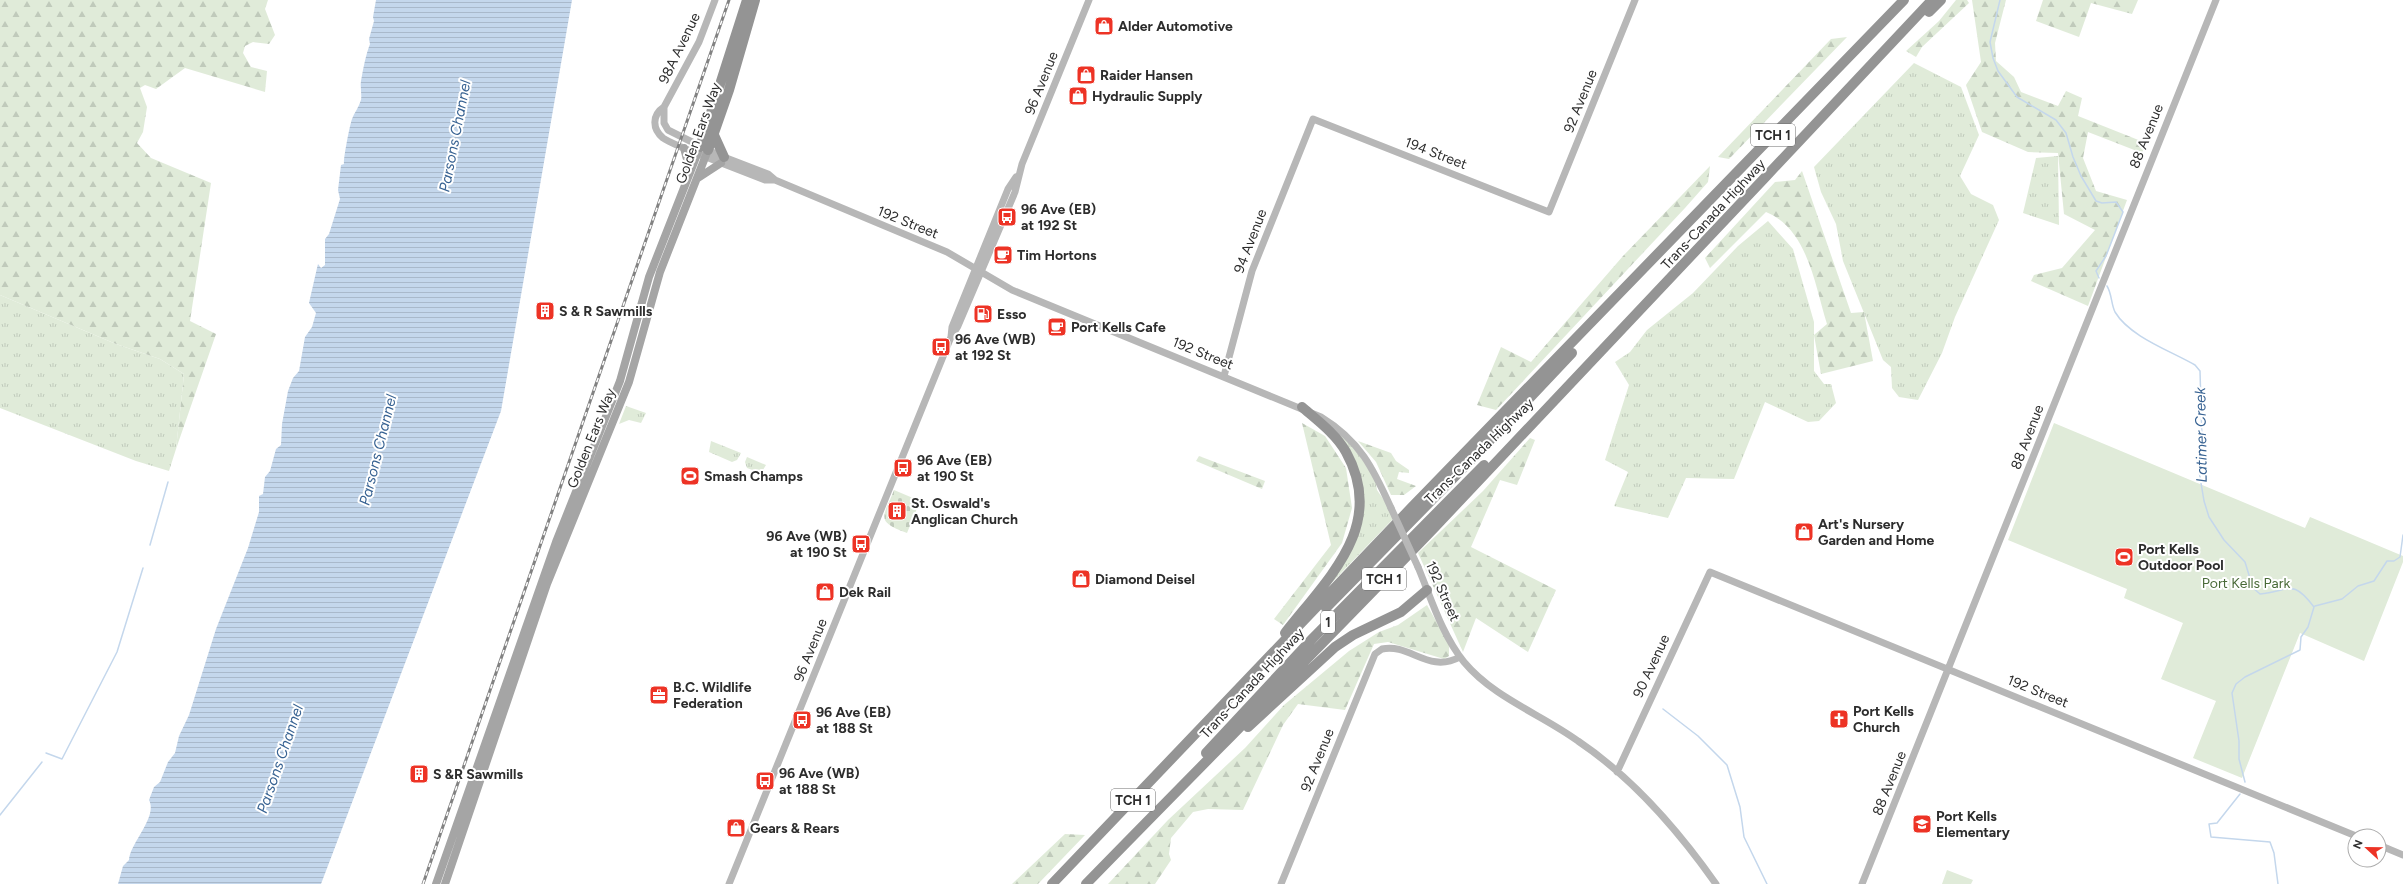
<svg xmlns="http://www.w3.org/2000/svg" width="2403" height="884" font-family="Figtree,sans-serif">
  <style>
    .grass { fill: url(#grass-tufts) }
    .forest { fill: url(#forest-firs) }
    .cemetery { fill: url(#cemetery-stones) }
    .park { fill: #e0ebd9 }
    .water { fill: url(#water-rules) }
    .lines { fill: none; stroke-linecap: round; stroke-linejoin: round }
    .stream { stroke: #c4d7ec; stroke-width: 1.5 }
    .secondary { stroke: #b7b7b7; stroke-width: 7 }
    .primary { stroke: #a5a5a5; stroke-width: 8 }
    .highway { stroke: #949494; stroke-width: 10 }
    .rail-casing { stroke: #828282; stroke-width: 3 }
    .rail { stroke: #fff; stroke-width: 1.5; stroke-dasharray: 4.5; stroke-linecap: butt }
    .secondary-bridge { stroke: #b7b7b7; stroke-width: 7 }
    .labels { text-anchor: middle; stroke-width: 4; stroke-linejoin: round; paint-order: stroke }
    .shield { fill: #fff; stroke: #6c6c6c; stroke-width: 1 }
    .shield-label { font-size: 13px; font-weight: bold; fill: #2d2d2d }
    .poi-label { font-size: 14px; font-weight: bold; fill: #2d2d2d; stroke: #fff; text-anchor: start }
    .street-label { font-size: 14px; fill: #2d2d2d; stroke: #fff }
    .park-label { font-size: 14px; fill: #496a38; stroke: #fff }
    .water-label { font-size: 15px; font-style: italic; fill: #376292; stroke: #fff }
  </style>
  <defs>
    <pattern id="grass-tufts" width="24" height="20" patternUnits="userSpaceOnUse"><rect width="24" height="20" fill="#e0ebd9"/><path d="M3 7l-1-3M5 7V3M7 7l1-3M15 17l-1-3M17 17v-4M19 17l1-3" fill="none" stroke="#c0cabb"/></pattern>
    <pattern id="forest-firs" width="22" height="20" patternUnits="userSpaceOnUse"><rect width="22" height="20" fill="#e0ebd9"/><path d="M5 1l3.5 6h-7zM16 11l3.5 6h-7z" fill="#c0cabb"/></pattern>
    <pattern id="cemetery-stones" width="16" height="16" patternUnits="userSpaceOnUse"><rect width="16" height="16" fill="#e0ebd9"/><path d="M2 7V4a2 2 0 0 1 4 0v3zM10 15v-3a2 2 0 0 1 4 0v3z" fill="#c0cabb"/></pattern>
    <pattern id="water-rules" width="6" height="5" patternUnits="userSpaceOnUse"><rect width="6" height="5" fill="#c4d7ec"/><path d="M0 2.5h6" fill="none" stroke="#a9b9cb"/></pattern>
  </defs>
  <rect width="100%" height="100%" fill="#fff"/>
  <!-- grass -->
  <path class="grass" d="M1914,63L1961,87L1979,135L1960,176L1971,194L1993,205L1999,220L1955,317L1942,353L1918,400L1899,397L1892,388L1891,367L1883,360L1843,261L1836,224L1821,192L1814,167Z
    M2058,156L2059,225L2023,213L2036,158Z
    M1768,221L1793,249L1814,322V371L1824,384H1831L1836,403L1819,421L1808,422L1765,402L1734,479L1686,478L1668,518L1614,506L1628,472L1605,460L1629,385L1615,362L1630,352L1647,330L1693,293L1738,246Z
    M0,295L116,344L160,359L184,374L176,449L169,471L136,461L0,408Z
    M626,406L646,413L641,423L629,420L619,424Z
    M1337,431L1346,438L1375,477L1377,490L1388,506L1393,519L1320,595L1362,512Z
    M711,441L741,453L737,460L732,462L709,452Z
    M747,457L766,465L761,473L747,468L745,462Z"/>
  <!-- forest -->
  <path class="forest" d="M0,0H268L265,9L275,35L269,44L253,42L245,46L243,53L251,67L267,71L265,92L185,68L156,89L145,85L140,88L147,107L143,132L137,143L151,158L211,183L190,321L216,334L176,449L184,374L160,359L116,344L0,295Z
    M1956,0H1967L1969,3L1922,47L1916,57L1906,51L1939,21Z
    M1972,0H2006L1995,43L1996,61L2014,77L2021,92L2058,106L2066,91L2082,98L2078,116L2146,143L2142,153L2088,132L2083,158L2096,191L2127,200L2088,306L2031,281L2034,275L2062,268L2095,230L2064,214L2058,153L2028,152L1982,132L1966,85L1981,62Z
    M2043,0H2138L2132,14L2091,3L2079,37L2036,21Z
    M1847,37L1729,159L1718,157L1831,39Z
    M1710,166L1708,182L1685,208L1496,410L1477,405L1501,347L1531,362L1623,256Z
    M1802,171L1851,313L1864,312L1873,361L1821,374L1814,335L1827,324C1815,286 1808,229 1766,212L1710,268L1705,258L1775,182L1795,180Z
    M1302,423L1325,436L1346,468L1352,508L1342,543L1283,625L1274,619L1331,545Z
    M1530,438L1535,440L1517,485L1500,480L1471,547L1556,590L1528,652L1476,618L1463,652L1418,553L1483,491Z
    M1358,441L1391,453L1396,461L1409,470V473L1399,472L1397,479L1416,486L1404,495H1391L1376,462Z
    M1199,456L1265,481L1262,489L1196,461Z
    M1427,605L1449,644V656L1444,659L1388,642L1374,644L1345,710L1298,704L1283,725L1243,810L1208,809L1193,812L1171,838L1169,854L1171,860L1155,884H1108L1168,820L1245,748L1284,705L1349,651L1379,632L1398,625Z
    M1065,834L1085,835L1038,884H1012Z"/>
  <!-- cemetery -->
  <path class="cemetery" d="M894,490L920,501L907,533C875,521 883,518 894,490Z"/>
  <!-- park -->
  <path class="park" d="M2054,423L2305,528L2310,517L2403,556V562L2364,661L2300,633L2242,778L2193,758L2216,701L2161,679L2183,623L2124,598L2127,589L2008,540Z
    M1947,870L1973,880L1971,884H1942Z"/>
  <!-- water -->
  <path class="water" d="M376,0H572L501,411L321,884H118L123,866L129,860C130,843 158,817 149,800L154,787L160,782L168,762L175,753L179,736L189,715L216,629L248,548L259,512V496L263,494L265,477L270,471L276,449L281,445L282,424L288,391L293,378L299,371L305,337L312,327L316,313L309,303L317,268L318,264L321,268L325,265V239L329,234L340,199L338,190L341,165L344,164C343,160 350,124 352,119C354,113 359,107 361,100C362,94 360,87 361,81C363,69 366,54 370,44L369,39L374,21L373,17Z"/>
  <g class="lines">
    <!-- stream -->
    <path class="stream" d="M2000,0L1990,42L1993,58L1998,71L2017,97L2056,120L2066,133L2073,157L2081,176L2096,201L2102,203L2116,202L2123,212L2106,256L2096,271L2099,278
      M2107,286C2112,294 2111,304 2115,312C2130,337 2171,351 2195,365L2200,371L2202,440L2199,471L2204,501L2209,517L2224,540L2245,562L2253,588L2260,594C2290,591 2292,578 2314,607L2308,627L2301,637L2300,650L2245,677L2236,684L2232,693L2239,741V759L2245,782
      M150,545L168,482
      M2315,606L2342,599L2358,586L2374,581L2387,561H2394L2400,557L2403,535
      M1663,709L1698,736L1727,765L1740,807L1744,837L1767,884
      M46,753L62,759L117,652L143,568
      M2240,794L2217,823L2209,824L2211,837L2270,842L2274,853L2278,884
      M0,815L42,762"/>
    <!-- secondary -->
    <path class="secondary" d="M715,0L699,42L664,107C652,115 652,129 663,138C670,143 680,146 688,150C713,160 739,170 765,180H775
      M664,107V123L668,130L716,154L768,174L775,180L947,252L1012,290L1321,417C1360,441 1373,468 1391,508
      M951,337L952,327L1008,189L1016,177
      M1224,376L1252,271L1313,119L1549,212L1635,0
      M1418,567C1431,598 1442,635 1464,662C1494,698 1541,714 1578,741C1633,778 1678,830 1716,884
      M1617,772L1710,572L2356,836
      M2379,845L2403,855
      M729,884L951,337L958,326L1015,192L1022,164L1089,0
      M1281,884L1375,654L1382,649C1410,643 1428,674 1460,657
      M1862,884L2216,0"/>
    <!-- primary -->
    <path class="primary" d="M684,148L690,171
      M698,178L721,163
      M436,884L556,542L620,381L649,277L700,147
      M445,884L547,584L629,382L660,272L708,150"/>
    <!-- highway -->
    <path class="highway" d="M1929,12L1941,0
      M714,135L724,157
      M700,147L747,0
      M708,150L729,90L755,0
      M1326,608L1477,454L1572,353
      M1285,633C1328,578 1387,526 1346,452C1336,434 1317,420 1302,407
      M1248,727L1335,647L1353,635L1401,612L1427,590
      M1206,753L1313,638L1484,465
      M1052,884L1411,508L1904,0
      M1086,884C1202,765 1319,648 1434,528C1601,353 1766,176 1932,0"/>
    <defs>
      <path id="rail" d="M423,884L729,0"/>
    </defs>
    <!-- rail casing -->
    <use href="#rail" class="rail-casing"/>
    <!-- rail -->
    <use href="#rail" class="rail"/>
    <!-- secondary-bridge -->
    <path class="secondary-bridge" d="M1391,508L1418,567"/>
  </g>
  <!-- icons -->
  <defs>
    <symbol id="shop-square" viewBox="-11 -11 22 22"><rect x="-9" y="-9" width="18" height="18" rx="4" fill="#ed3325" stroke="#fff"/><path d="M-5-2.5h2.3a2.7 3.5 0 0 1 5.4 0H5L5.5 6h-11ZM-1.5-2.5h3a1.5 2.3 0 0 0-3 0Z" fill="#fff"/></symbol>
    <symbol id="bus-square" viewBox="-11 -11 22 22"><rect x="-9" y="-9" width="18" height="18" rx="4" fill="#ed3325" stroke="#fff"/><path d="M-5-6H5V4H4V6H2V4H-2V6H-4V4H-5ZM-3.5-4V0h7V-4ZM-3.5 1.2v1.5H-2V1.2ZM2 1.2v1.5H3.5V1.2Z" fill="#fff"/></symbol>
    <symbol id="cafe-square" viewBox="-11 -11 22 22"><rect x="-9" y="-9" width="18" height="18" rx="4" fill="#ed3325" stroke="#fff"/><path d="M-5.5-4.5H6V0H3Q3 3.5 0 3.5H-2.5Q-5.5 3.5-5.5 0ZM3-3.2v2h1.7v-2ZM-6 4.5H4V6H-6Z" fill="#fff"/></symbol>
    <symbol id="building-square" viewBox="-11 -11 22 22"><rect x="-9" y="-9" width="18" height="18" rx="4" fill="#ed3325" stroke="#fff"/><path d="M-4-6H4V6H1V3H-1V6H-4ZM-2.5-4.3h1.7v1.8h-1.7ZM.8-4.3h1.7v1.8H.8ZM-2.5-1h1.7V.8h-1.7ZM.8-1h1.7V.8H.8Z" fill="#fff"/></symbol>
    <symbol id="fuel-square" viewBox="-11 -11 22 22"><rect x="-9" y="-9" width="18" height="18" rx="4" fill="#ed3325" stroke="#fff"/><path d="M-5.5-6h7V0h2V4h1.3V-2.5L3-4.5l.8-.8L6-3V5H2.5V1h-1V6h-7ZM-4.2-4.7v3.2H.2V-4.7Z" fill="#fff"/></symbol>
    <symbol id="stadium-square" viewBox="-11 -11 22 22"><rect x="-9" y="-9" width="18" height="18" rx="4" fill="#ed3325" stroke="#fff"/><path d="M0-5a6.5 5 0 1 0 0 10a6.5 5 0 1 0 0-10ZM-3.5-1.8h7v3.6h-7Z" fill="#fff"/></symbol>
    <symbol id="office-square" viewBox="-11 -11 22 22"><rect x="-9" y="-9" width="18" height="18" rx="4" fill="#ed3325" stroke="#fff"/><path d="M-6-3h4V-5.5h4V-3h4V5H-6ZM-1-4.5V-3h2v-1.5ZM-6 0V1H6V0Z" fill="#fff"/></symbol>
    <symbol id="church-square" viewBox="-11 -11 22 22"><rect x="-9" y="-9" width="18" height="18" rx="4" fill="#ed3325" stroke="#fff"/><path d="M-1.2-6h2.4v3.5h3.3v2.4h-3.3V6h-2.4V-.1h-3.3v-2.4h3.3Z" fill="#fff"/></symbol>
    <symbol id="school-square" viewBox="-11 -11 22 22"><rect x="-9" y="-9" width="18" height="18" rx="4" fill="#ed3325" stroke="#fff"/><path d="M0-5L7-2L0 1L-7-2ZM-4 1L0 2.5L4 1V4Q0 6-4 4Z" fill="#fff"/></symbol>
  </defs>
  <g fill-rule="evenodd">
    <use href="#shop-square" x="1093" y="15" width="22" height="22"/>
    <use href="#shop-square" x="1075" y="64" width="22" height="22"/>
    <use href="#shop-square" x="1067" y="85" width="22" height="22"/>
    <use href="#bus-square" x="996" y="206" width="22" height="22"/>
    <use href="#cafe-square" x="992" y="244" width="22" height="22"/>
    <use href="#building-square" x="534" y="300" width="22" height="22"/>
    <use href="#fuel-square" x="972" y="303" width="22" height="22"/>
    <use href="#cafe-square" x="1046" y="316" width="22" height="22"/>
    <use href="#bus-square" x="930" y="336" width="22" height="22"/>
    <use href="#bus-square" x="892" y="457" width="22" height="22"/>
    <use href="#stadium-square" x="679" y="465" width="22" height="22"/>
    <use href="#building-square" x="886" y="500" width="22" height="22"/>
    <use href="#shop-square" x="1793" y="521" width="22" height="22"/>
    <use href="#bus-square" x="850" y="533" width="22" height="22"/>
    <use href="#stadium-square" x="2113" y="546" width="22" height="22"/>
    <use href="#shop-square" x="1070" y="568" width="22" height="22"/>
    <use href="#shop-square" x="814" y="581" width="22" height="22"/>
    <use href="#office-square" x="648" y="684" width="22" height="22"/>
    <use href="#church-square" x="1828" y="708" width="22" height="22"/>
    <use href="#bus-square" x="791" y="709" width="22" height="22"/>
    <use href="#building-square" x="408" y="763" width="22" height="22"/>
    <use href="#bus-square" x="754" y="770" width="22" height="22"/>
    <use href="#school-square" x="1911" y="813" width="22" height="22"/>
    <use href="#shop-square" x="725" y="817" width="22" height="22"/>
  </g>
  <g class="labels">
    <!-- shield labels -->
    <g class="shield">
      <rect x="1751" y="124" width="44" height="22" rx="3"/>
      <rect x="1362" y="568" width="44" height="22" rx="3"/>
      <rect x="1321" y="611" width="14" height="22" rx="3"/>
      <rect x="1111" y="789" width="44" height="22" rx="3"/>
    </g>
    <g class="shield-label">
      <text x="1773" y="140">TCH 1</text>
      <text x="1384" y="584">TCH 1</text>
      <text x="1328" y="627">1</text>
      <text x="1133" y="805">TCH 1</text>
    </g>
    <!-- poi labels -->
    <g class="poi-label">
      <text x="1118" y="31">Alder Automotive</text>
      <text x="1100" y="80">Raider Hansen</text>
      <text x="1092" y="101">Hydraulic Supply</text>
      <text x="1021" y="214">96 Ave (EB)<tspan x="1021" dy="16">at 192 St</tspan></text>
      <text x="1017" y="260">Tim Hortons</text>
      <text x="559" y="316">S &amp; R Sawmills</text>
      <text x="997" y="319">Esso</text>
      <text x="1071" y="332">Port Kells Cafe</text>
      <text x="955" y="344">96 Ave (WB)<tspan x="955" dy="16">at 192 St</tspan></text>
      <text x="917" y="465">96 Ave (EB)<tspan x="917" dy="16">at 190 St</tspan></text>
      <text x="704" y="481">Smash Champs</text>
      <text x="911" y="508">St. Oswald's<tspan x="911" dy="16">Anglican Church</tspan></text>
      <text x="1818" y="529">Art's Nursery<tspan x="1818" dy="16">Garden and Home</tspan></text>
      <text x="847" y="541" text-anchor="end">96 Ave (WB)<tspan x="847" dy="16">at 190 St</tspan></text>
      <text x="2138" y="554">Port Kells<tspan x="2138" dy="16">Outdoor Pool</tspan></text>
      <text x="1095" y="584">Diamond Deisel</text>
      <text x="839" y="597">Dek Rail</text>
      <text x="673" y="692">B.C. Wildlife<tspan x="673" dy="16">Federation</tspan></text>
      <text x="1853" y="716">Port Kells<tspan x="1853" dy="16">Church</tspan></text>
      <text x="816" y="717">96 Ave (EB)<tspan x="816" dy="16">at 188 St</tspan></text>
      <text x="779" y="778">96 Ave (WB)<tspan x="779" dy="16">at 188 St</tspan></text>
      <text x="433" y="779">S &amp;R Sawmills</text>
      <text x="1936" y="821">Port Kells<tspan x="1936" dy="16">Elementary</tspan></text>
      <text x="750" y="833">Gears &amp; Rears</text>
    </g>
    <!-- street labels -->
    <g class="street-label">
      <text transform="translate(679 48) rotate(-64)" y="5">98A Avenue</text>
      <text transform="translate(1041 83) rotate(-68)" y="5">96 Avenue</text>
      <text transform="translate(1580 101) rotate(-68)" y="5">92 Avenue</text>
      <text transform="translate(698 133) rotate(-70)" y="5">Golden Ears Way</text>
      <text transform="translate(2146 136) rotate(-68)" y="5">88 Avenue</text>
      <text transform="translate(1436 153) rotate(21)" y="5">194 Street</text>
      <text transform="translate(1713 214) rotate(-47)" y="5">Trans-Canada Highway</text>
      <text transform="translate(908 222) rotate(22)" y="5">192 Street</text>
      <text transform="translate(1250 241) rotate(-69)" y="5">94 Avenue</text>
      <text transform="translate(1203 353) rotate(22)" y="5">192 Street</text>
      <text transform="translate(2027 437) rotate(-69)" y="5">88 Avenue</text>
      <text transform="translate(591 438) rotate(-68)" y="5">Golden Ears Way</text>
      <text transform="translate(1479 451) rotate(-44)" y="5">Trans-Canada Highway</text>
      <text transform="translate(1443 591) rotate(66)" y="5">192 Street</text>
      <text transform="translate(810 650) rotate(-68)" y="5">96 Avenue</text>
      <text transform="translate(1651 666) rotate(-65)" y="5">90 Avenue</text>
      <text transform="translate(1252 683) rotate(-47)" y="5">Trans-Canada Highway</text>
      <text transform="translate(2038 691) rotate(22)" y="5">192 Street</text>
      <text transform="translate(1317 760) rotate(-68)" y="5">92 Avenue</text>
      <text transform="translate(1889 783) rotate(-68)" y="5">88 Avenue</text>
    </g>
    <!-- park labels -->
    <g class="park-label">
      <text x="2246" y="588">Port Kells Park</text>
    </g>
    <!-- water labels -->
    <g class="water-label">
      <text transform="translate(455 136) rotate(-79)" y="5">Parsons Channel</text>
      <text transform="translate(2201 435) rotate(-91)" y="5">Latimer Creek</text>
      <text transform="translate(378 450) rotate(-76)" y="5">Parsons Channel</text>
      <text transform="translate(280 759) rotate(-71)" y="5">Parsons Channel</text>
    </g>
  </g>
  <!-- north arrow -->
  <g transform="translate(2367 848) rotate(292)"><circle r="19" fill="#ffffff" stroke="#ababab"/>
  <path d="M0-3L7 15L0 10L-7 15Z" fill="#ed3325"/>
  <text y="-6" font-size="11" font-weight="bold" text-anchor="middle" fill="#2d2d2d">N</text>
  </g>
</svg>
